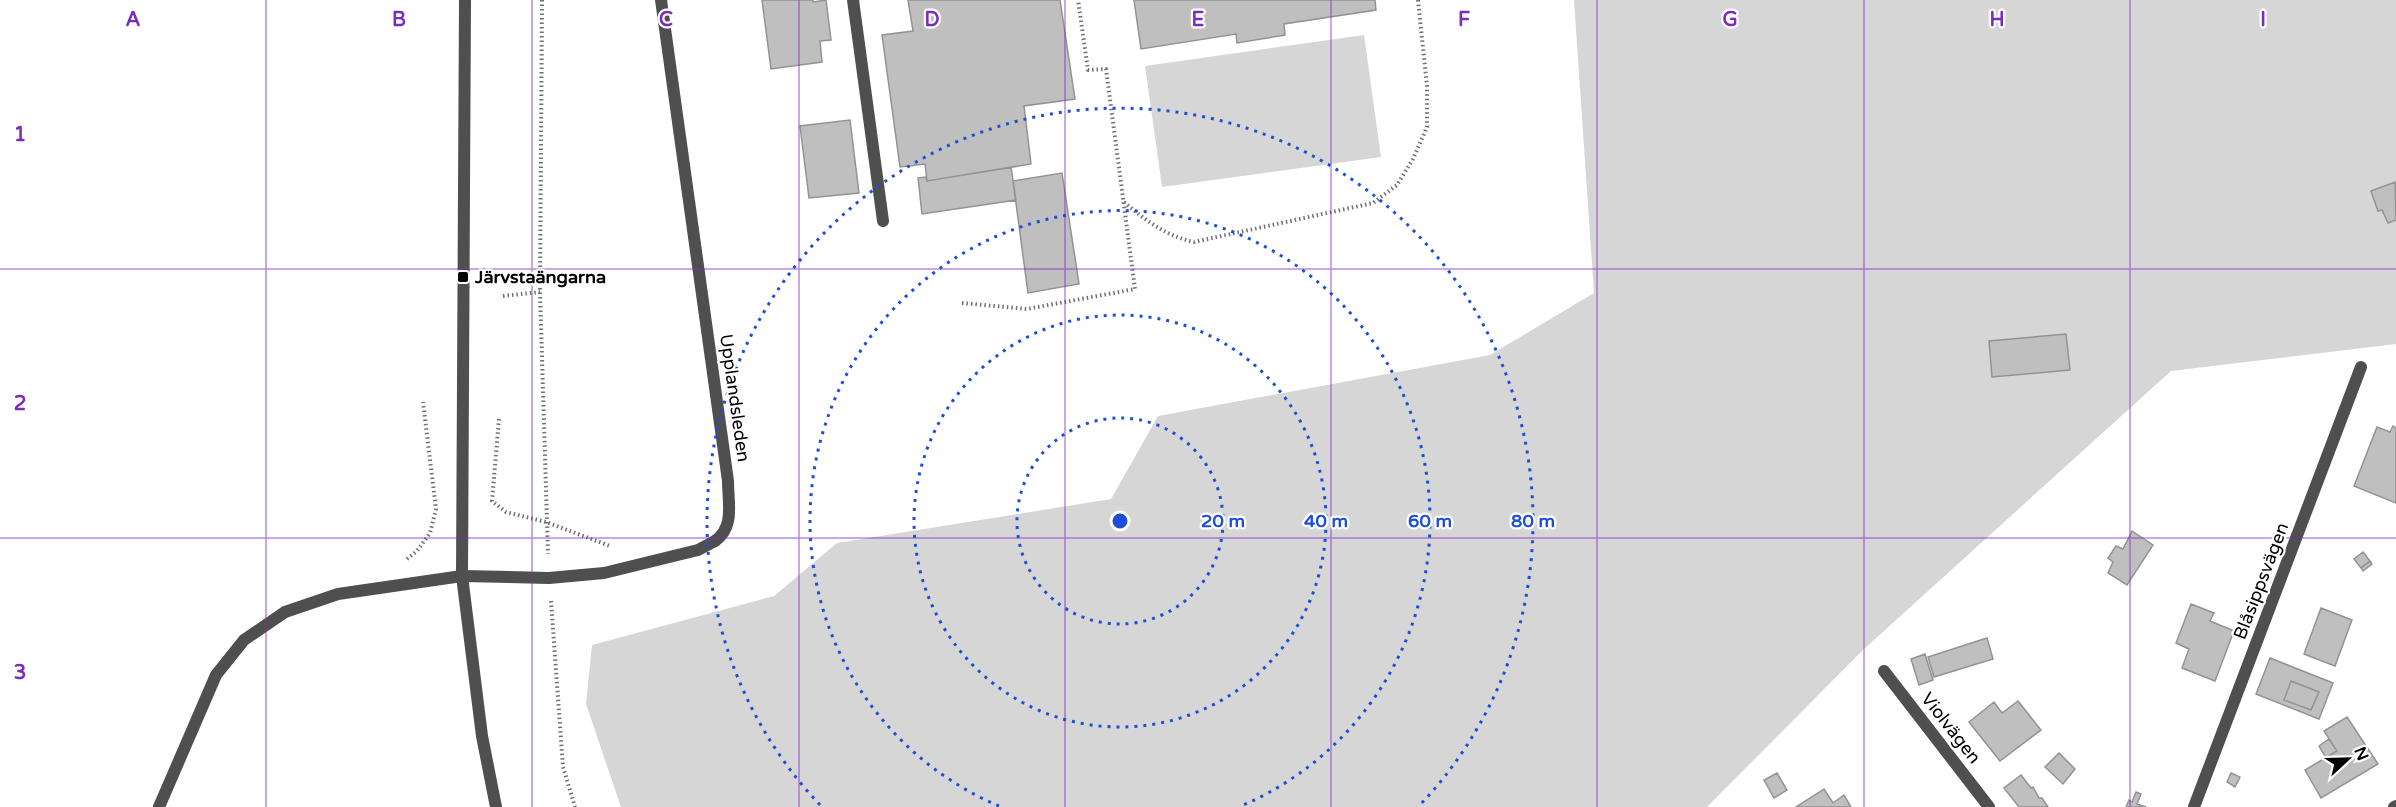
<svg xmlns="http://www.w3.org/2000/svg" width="2396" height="807" font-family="'Varela Round',sans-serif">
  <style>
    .green { fill: #d6d6d6 }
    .building { fill: #bfbfbf; stroke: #939393; stroke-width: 1.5; fill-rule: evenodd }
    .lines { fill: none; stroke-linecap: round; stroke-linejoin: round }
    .path { stroke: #717171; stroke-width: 4; stroke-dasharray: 1.5 3; stroke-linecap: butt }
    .service { stroke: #4f4f4f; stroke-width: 12 }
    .minor { stroke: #4f4f4f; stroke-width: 12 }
    .tertiary { stroke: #4f4f4f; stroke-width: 12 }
    .grid { fill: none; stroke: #7b2cbf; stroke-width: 1.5; stroke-opacity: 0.55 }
    .ring { fill: none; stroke: #1d4ed8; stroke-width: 3; stroke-dasharray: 3 6 }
    .poi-dot { fill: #000; stroke: #fff; stroke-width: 2 }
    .labels { text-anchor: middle; stroke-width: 4.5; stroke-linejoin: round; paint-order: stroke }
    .poi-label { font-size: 18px; font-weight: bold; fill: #000; stroke: #fff; text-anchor: start }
    .street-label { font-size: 18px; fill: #000; stroke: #fff }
    .grid-label { font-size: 20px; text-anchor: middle; font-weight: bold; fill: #7b2cbf; stroke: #fff; stroke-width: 4.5; stroke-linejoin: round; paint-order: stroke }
    .centre { fill: #1d4ed8; stroke: #fff; stroke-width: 3 }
    .ring-label { font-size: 18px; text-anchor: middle; font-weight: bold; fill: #1d4ed8; stroke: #fff; stroke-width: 4.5; stroke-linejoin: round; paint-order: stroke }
  </style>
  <rect width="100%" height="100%" fill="#fff"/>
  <!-- green -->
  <path class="green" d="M1574,0H2396V344L2171,371L1864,649L1707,807H621L586,704L592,645L774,596L837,543L1111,499L1158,416L1490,355L1594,293Z
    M1364,35L1381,157L1162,187L1145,66Z"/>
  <!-- building -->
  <path class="building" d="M762,0H813V2L826,0L831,40L820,41L822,62L771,69Z
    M908,0H1060L1075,99L1024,106L1031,164L927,181L925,164L900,167L882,35L913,31Z
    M1134,0H1375L1376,10L1284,24L1285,35L1237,43L1236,34L1141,49Z
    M850,120L859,193L809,198L800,126Z
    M1011,167L1016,200L922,214L918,178L926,177L927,181Z
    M1062,173L1079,284L1028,293L1013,181Z
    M2395,182L2396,220L2388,223L2382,210L2378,211L2371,191Z
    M2066,334L2070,370L1992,377L1989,341Z
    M2393,426L2396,428V503L2354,486L2377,427L2390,432Z
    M2132,531L2153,545L2127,585L2108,573L2113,562L2108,558L2116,546L2123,549Z
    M2363,552L2370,561L2361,568L2354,559Z
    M2370,561L2372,564L2363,571L2361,568Z
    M2191,604L2214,613L2210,621L2234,631L2215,681L2182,668L2189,649L2176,643Z
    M2321,608L2352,620L2335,666L2304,654Z
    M1987,638L1993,659L1934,677L1928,657Z
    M1925,654L1933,680L1919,685L1911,659Z
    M2270,658L2333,683L2319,719L2256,694ZM2291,681L2319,692L2311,710L2284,700Z
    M2291,681L2319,692L2311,710L2284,700Z
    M2018,701L2041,730L2000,761L1969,722L1994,702L2002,713Z
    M2347,717L2378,764L2321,798L2305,770L2337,751L2324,731Z
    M2329,739L2337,751L2326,758L2319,746Z
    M2059,753L2075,769L2063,784L2045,767Z
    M1777,773L1787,790L1774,798L1764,780Z
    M2231,773L2240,777L2235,787L2227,782Z
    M2021,775L2031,788L2033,787L2039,798H2042L2048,807H2019L2004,788Z
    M1824,789L1833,803L1844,795L1851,807H1796Z
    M2136,792L2141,794L2137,804L2146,807H2126L2129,800L2132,802Z"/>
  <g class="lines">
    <!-- path -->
    <path class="path" d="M542,0L540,292L548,554
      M1124,202C1145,220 1166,236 1194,242L1373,203L1397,185L1413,159L1427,127V86L1418,0
      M503,296L540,292
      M962,303L1027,309L1135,289L1106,69L1088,70L1078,0
      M499,419L492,501L506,512L546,522L610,546
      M407,559L417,551L430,533L436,509L423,402
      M551,601L563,767L575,807"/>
    <!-- service -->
    <path class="service" d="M661,0L728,481C728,503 735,527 715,541
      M853,0L883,221"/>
    <!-- minor -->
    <path class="minor" d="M1884,671L1989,807
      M159,807L216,675L244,640L285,612L338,594L462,576L549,578L604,573L698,550L715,541
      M2194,807L2361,367
      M2394,807L2396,806"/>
    <!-- tertiary -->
    <path class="tertiary" d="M465,0L462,576L482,736L496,807"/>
  </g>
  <!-- grid -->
  <path class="grid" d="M266,0V807M532,0V807M799,0V807M1065,0V807M1331,0V807M1597,0V807M1864,0V807M2130,0V807M0,269H2396M0,538H2396"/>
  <!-- distance rings -->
  <g class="ring">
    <circle cx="1120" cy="521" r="103"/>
    <circle cx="1120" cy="521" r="206"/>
    <path d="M999 806A310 310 0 1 1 1241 806"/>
    <path d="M820 805A413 413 0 1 1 1420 805"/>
  </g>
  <!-- markers -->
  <rect class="poi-dot" x="457" y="271" width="12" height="12" rx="3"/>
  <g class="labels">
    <!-- poi labels -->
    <g class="poi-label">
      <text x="475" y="283">Järvstaängarna</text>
    </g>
    <!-- street labels -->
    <g class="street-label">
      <text transform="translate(735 398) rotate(82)" y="6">Upplandsleden</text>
      <text transform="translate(2261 581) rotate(-69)" y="6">Blåsippsvägen</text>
      <text transform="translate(1951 728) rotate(52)" y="6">Violvägen</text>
    </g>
  </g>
  <g class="grid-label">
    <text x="133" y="26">A</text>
    <text x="399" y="26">B</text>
    <text x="666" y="26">C</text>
    <text x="932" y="26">D</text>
    <text x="1198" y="26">E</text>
    <text x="1464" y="26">F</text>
    <text x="1730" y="26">G</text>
    <text x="1997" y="26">H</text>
    <text x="2263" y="26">I</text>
    <text x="20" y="141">1</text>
    <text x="20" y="410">2</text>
    <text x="20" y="679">3</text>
  </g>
  <circle cx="1120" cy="521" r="9" class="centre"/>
  <g class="ring-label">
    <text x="1223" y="527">20 m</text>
    <text x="1326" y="527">40 m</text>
    <text x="1430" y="527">60 m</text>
    <text x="1533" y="527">80 m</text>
  </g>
  <!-- north arrow -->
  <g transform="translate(2348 759) rotate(68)" stroke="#ffffff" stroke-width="4.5" paint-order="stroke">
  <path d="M0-4.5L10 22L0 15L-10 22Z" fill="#000000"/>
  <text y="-9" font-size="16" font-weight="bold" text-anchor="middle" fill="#000000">N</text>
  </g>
</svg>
